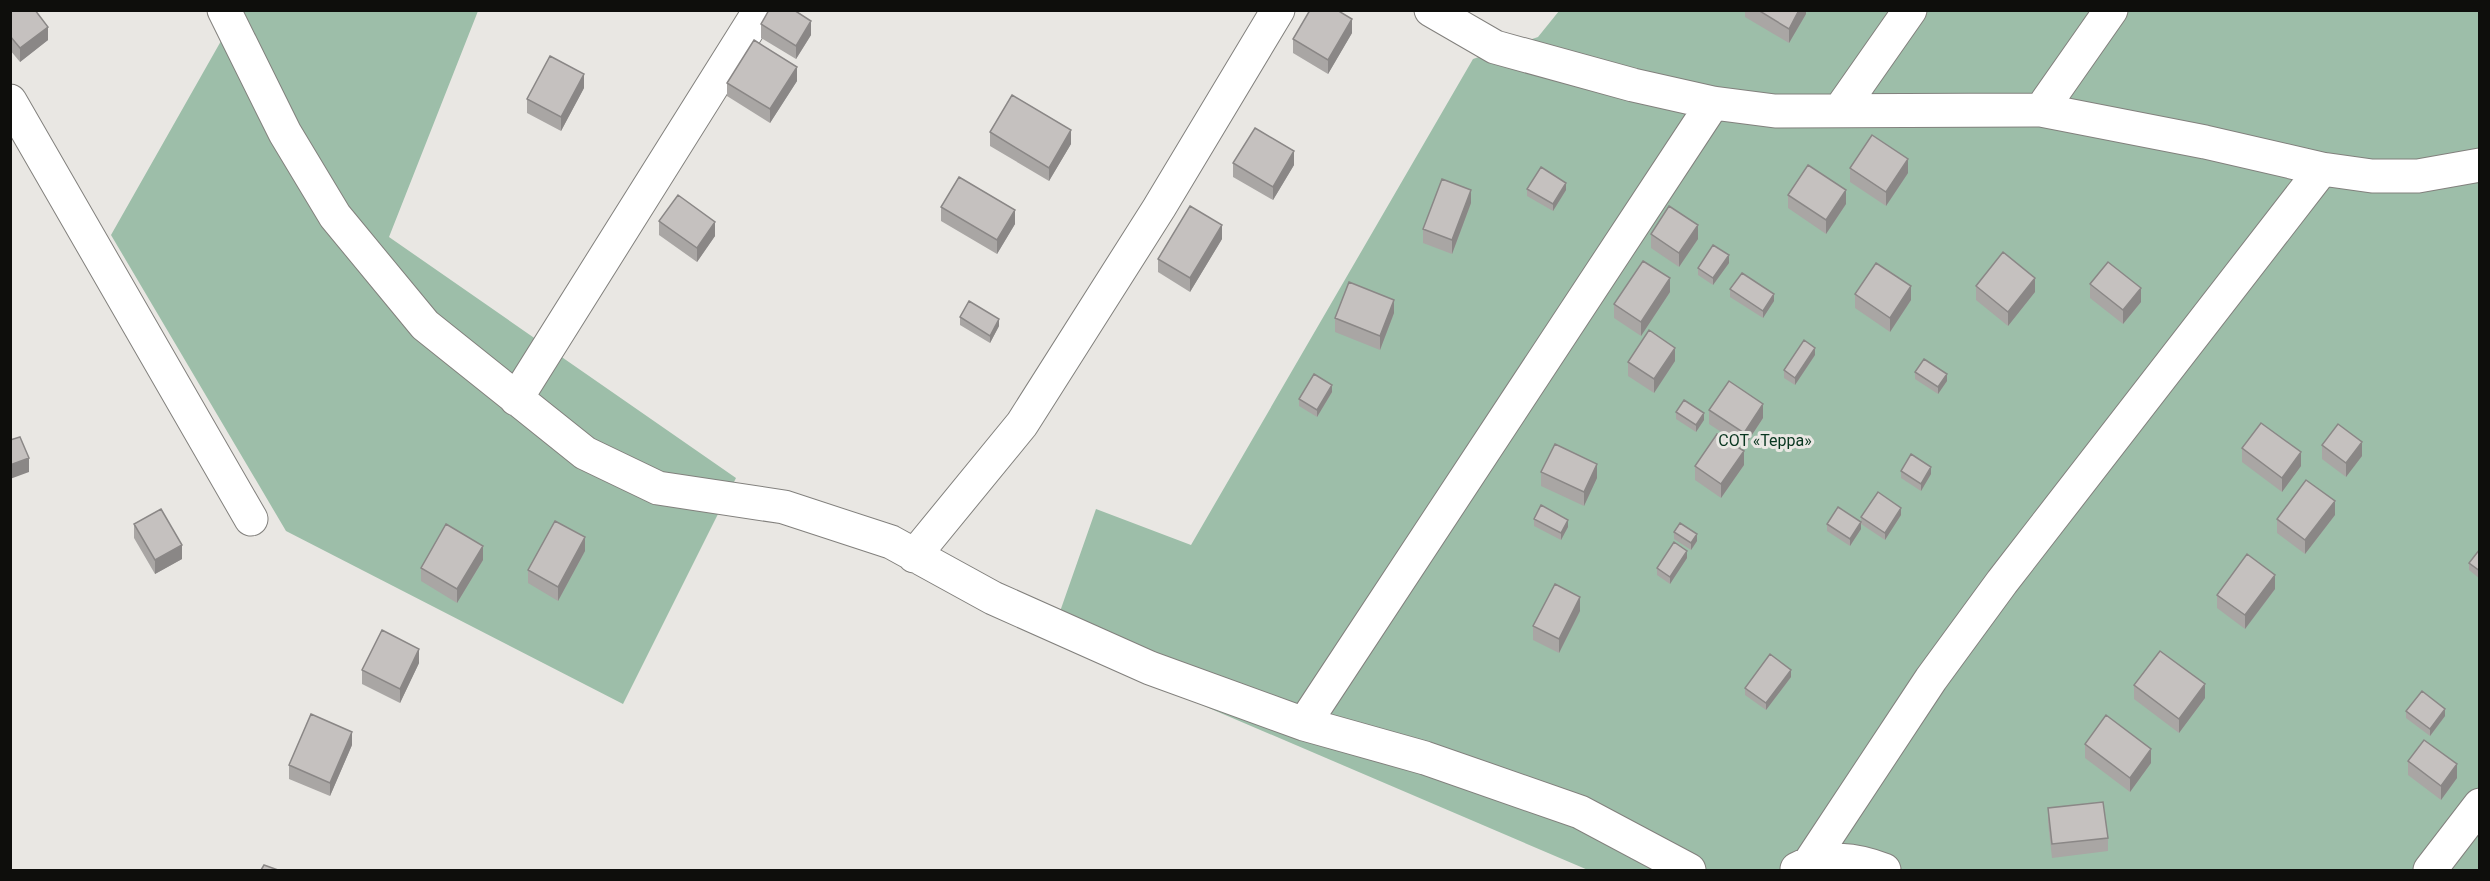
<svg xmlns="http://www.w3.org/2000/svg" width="2490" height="881" font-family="Roboto,sans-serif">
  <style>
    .green { fill: #9dbea9 }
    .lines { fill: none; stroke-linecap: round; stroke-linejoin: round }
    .minor-casing { stroke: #82807d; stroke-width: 35 }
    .minor { stroke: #fff; stroke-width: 33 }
    .wall { fill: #a9a6a4 }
    .shaded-wall { fill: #8a8786 }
    .building { fill: #c5c1bf; stroke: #8a8786; stroke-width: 1.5 }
    .labels { text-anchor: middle; stroke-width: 6; stroke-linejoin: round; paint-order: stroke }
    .park-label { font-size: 16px; fill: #08361f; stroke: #e9e7e3 }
  </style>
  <rect width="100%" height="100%" fill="#e9e7e3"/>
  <!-- green -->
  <path class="green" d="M238,11H478L389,237L736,478L623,704L286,531L111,235Z
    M1559,11H2479V870H1588L1050,640L1096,509L1191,545L1473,59L1538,37Z"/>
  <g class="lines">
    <defs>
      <path id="minor" d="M224,10L285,133L335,216L425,325L585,453L658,488L784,507L891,542L993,598L1150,668L1304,724L1425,758L1580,812L1689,870
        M1431,10L1495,47L1633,85L1713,103L1775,111L2041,110L2205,142L2322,169L2372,176H2418L2480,165
        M10,101L251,519
        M1840,110L1910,10
        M2041,110L2111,10
        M516,399L760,10
        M914,556L1022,424L1159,208L1278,10
        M1304,724L1713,103
        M1810,862L1931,679L2002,582L2322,169
        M1797,869C1823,855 1857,859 1884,870
        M2430,870L2480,805"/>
    </defs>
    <!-- minor casing -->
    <use href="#minor" class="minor-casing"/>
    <!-- minor -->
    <use href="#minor" class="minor"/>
  </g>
  <!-- wall -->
  <path class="wall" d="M10,10L48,40L20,62L10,50Z
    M1745,10H1806V14L1789,43L1745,17Z
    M761,24L811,35L796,59L761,38Z
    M1352,33L1328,74L1293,53V39Z
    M797,81L770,123L727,96V83Z
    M584,88L561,131L527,113V99Z
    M990,132L1071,144L1049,181L990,146Z
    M1233,163L1294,165L1273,200L1233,177Z
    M1850,168L1908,173L1886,206L1850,182Z
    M1527,189L1566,190L1553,211L1527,196Z
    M1788,195L1846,204L1826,234L1788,208Z
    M1471,203L1452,254L1423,243V229Z
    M941,207L1015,224L997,254L941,221Z
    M659,221L715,236L697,262L659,235Z
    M1651,234L1698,239L1679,267L1651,248Z
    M1222,239L1190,292L1158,272V259Z
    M1729,263L1713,285L1698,275V268Z
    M2090,284L2141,302L2123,324L2090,298Z
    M1976,286L2035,292L2008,326L1976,300Z
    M1730,289L1774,301L1763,318L1730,297Z
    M1670,292L1641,336L1614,318V304Z
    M1855,294L1911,300L1890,332L1855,308Z
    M1394,313L1380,350L1335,332V318Z
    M960,317L999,326L990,343L960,325Z
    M1815,355L1795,385L1784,378V370Z
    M1675,361L1654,393L1628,376V362Z
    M1915,372L1947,381L1938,394L1915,379Z
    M1332,392L1317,417L1299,406V399Z
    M1709,410L1763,418L1744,447L1709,424Z
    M1676,412L1704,420L1696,432L1676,419Z
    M2322,445L2362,456L2346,477L2322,459Z
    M2242,448L2301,466L2282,492L2242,462Z
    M1744,465L1721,498L1695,480V466Z
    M1901,471L1931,474L1921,491L1901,478Z
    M1541,472L1597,478L1584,506L1541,486Z
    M1901,515L1885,540L1861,524V529L1850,546L1827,531V524L1861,522V517Z
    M2335,515L2305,554L2277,533V519Z
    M1534,519L1568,527L1561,540L1534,526Z
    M134,524L182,559L155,574L134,538Z
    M1674,532L1697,541L1691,550L1674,539Z
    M2480,549V579L2469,570V563Z
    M585,551L558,601L528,583V570Z
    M1687,558L1670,584L1657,575V568Z
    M483,560L457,603L421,581V568Z
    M2275,589L2245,629L2217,608V595Z
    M1580,611L1559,653L1533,640V626Z
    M419,663L400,703L362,684V670Z
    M1791,677L1766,710L1745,695V688Z
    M2134,685L2205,698L2179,733L2134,699Z
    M2406,711L2445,716L2430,736L2406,718Z
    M2085,744L2151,763L2130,792L2085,758Z
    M352,745L330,796L289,779V765Z
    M2408,761L2457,778L2441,800L2408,775Z
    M2048,808L2108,838V851L2052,858L2048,822Z"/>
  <!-- shaded-wall -->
  <path class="shaded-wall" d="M1799,10H1806V14L1789,43V29Z
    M1352,19V33L1328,74V60Z
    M811,21V35L796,59V46Z
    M48,27V40L20,62V48Z
    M797,67V81L770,123V109Z
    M584,74V88L561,131V117Z
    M1071,130V144L1049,181V168Z
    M1294,151V165L1273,200V187Z
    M1908,159V173L1886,206V192Z
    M1566,183V190L1553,211V204Z
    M1471,190V203L1452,254V240Z
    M1846,190V204L1826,234V220Z
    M1015,210V224L997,254V240Z
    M715,222V236L697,262V248Z
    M1222,225V239L1190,292V278Z
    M1698,225V239L1679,267V253Z
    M1729,255V263L1713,285V278Z
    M1670,278V292L1641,336V322Z
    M2035,278V292L2008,326V312Z
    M1911,286V300L1890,332V318Z
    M2141,288V302L2123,324V310Z
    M1774,294V301L1763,318V311Z
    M1394,300V313L1380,350V336Z
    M999,319V326L990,343V336Z
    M1675,348V361L1654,393V379Z
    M1815,348V355L1795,385V378Z
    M1947,374V381L1938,394V387Z
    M1332,385V392L1317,417V410Z
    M1763,404V418L1744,447V433Z
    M1704,413V420L1696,432V425Z
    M2362,442V456L2346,477V463Z
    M1744,451V465L1721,498V484Z
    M2301,452V466L2282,492V478Z
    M29,458V472L10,479V465Z
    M1597,464V478L1584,506V492Z
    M1931,467V474L1921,491V484Z
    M2335,501V515L2305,554V540Z
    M1901,508V515L1885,540V533Z
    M1568,520V527L1561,540V533Z
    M1861,522V529L1850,546V539Z
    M1697,534V541L1691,550V543Z
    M585,537V551L558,601V587Z
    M182,545V559L155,574V560Z
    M483,546V560L457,603V589Z
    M1687,551V558L1670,584V577Z
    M2275,575V589L2245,629V615Z
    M1580,597V611L1559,653V639Z
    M419,649V663L400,703V689Z
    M1791,670V677L1766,710V703Z
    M2205,684V698L2179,733V719Z
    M2445,709V716L2430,736V729Z
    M352,732V745L330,796V783Z
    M2151,749V763L2130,792V778Z
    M2457,764V778L2441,800V786Z"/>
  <!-- building -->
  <path class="building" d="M10,10H35L48,27L20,48L10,36Z
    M769,10H794L811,21L796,46L761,24Z
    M1310,10H1337L1352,19L1328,60L1293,39Z
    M1758,10H1799L1789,29Z
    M754,40L797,67L770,109L727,83Z
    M550,56L584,74L561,117L527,99Z
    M1012,95L1071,130L1049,168L990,132Z
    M1255,128L1294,151L1273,187L1233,163Z
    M1872,135L1908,159L1886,192L1850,168Z
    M1808,165L1846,190L1826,220L1788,195Z
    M1541,167L1566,183L1553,204L1527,189Z
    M959,177L1015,210L997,240L941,207Z
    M1442,179L1471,190L1452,240L1423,229Z
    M678,195L715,222L697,248L659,221Z
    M1190,206L1222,225L1190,278L1158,259Z
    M1669,206L1698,225L1679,253L1651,234Z
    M1713,245L1729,255L1713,278L1698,268Z
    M2003,252L2035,278L2008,312L1976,286Z
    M1643,261L1670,278L1641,322L1614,304Z
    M2108,262L2141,288L2123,310L2090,284Z
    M1876,263L1911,286L1890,318L1855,294Z
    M1742,273L1774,294L1763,311L1730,289Z
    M1349,282L1394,300L1380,336L1335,318Z
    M969,301L999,319L990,336L960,317Z
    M1649,330L1675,348L1654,379L1628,362Z
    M1804,340L1815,348L1795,378L1784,370Z
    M1924,359L1947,374L1938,387L1915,372Z
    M1314,374L1332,385L1317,410L1299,399Z
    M1729,381L1763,404L1744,433L1709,410Z
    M1684,400L1704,413L1696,425L1676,412Z
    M2261,423L2301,452L2282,478L2242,448Z
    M2338,424L2362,442L2346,463L2322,445Z
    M1717,434L1744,451L1721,484L1695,466Z
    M20,437L29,458L10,465V440Z
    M1555,444L1597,464L1584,492L1541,472Z
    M1911,454L1931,467L1921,484L1901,471Z
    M2306,480L2335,501L2305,540L2277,519Z
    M1878,492L1901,508L1885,533L1861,517Z
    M1541,505L1568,520L1561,533L1534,519Z
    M1838,507L1861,522L1850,539L1827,524Z
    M161,509L182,545L155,560L134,524Z
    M555,521L585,537L558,587L528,570Z
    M1680,523L1697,534L1691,543L1674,532Z
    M446,524L483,546L457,589L421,568Z
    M1674,542L1687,551L1670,577L1657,568Z
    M2480,549V571L2469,563Z
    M2247,554L2275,575L2245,615L2217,595Z
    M1555,584L1580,597L1559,639L1533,626Z
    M382,630L419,649L400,689L362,670Z
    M2160,651L2205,684L2179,719L2134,685Z
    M1770,654L1791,670L1766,703L1745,688Z
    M2422,691L2445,709L2430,729L2406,711Z
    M311,714L352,732L330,783L289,765Z
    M2106,715L2151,749L2130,778L2085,744Z
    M2424,740L2457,764L2441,786L2408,761Z
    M2103,802L2108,838L2052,844L2048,808Z
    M264,865L278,870H261Z"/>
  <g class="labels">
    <!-- park labels -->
    <g class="park-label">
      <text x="1765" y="446">СОТ «Терра»</text>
    </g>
  </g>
  <!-- border -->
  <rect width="2490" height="881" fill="none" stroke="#0e0e0c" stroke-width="24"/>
</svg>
